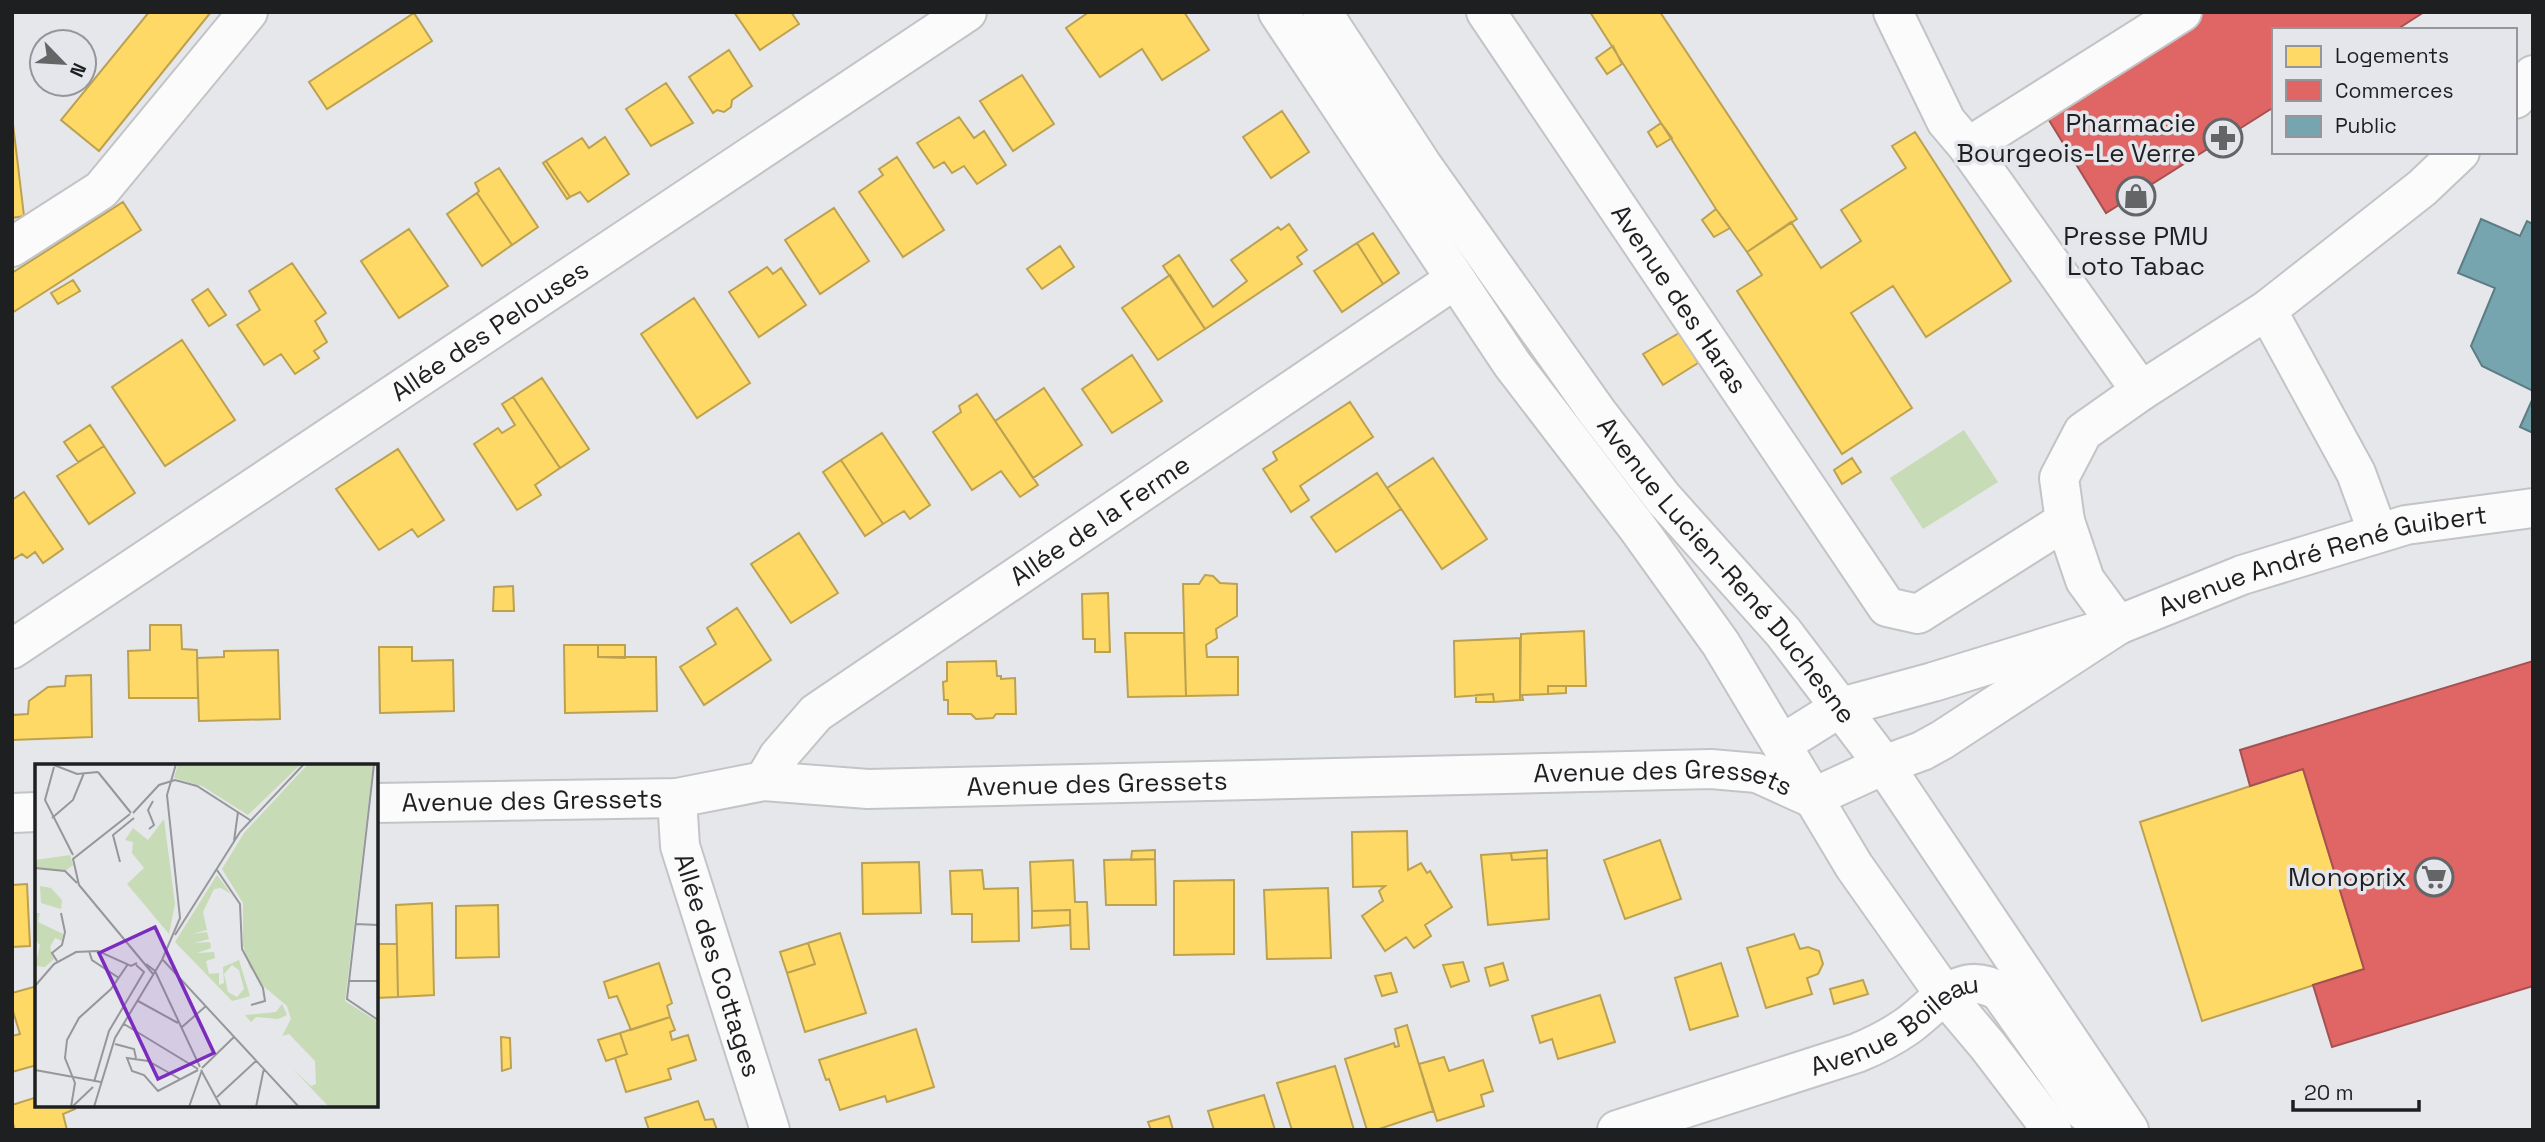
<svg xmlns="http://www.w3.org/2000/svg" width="2545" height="1142" font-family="'Space Grotesk',sans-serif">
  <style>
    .green { fill: #c6dbb6 }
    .homes { fill: #ffd966; stroke: #bca151; stroke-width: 2 }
    .shops { fill: #e06666; stroke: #a65151; stroke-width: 2 }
    .public { fill: #76a5af; stroke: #5c7d84; stroke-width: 2 }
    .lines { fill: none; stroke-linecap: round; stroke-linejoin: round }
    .minor-casing { stroke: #c3c4c6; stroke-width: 42 }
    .secondary-casing { stroke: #c3c4c6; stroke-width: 42 }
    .minor { stroke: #fbfbfc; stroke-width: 38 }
    .secondary { stroke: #fbfbfc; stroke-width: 38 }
    .labels { text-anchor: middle; stroke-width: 7; stroke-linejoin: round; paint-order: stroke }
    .poi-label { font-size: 26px; fill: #1e1f21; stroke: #e4e6ec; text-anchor: end }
    .street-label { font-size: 26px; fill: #1e1f21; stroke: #e4e6ec }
    .inset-road { fill: none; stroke: #96979a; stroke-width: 2 }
    .view { fill: #7b2cbf; fill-opacity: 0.15; stroke: #7b2cbf; stroke-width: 3.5 }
    .inset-edge { fill: none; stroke: #1e1f21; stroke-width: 3.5 }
  </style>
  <rect width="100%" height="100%" fill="#e6e7ea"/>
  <!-- green -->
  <path class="green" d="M1964,430L1998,482L1923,529L1890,478Z"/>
  <!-- homes -->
  <path class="homes" d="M149,12H211L99,151L61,120Z
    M734,12H791L799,24L760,50Z
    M1089,12H1184L1209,50L1162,80L1142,49L1100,77L1066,28Z
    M1590,12H1660L1797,219L1747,252L1716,209Z
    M414,13L432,41L327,109L309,82Z
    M1613,46L1622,64L1607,74L1596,58Z
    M729,50L752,86L732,100L731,107L724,112L717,110L713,113L689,77Z
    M1022,75L1054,124L1013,151L980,101Z
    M666,83L693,123L651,146L626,109Z
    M1282,111L1309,152L1271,178L1243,137Z
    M12,116L24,216L12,218Z
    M959,117L974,138L984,131L1006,165L977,184L964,166L952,173L944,162L934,168L917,143Z
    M1661,123L1672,138L1657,147L1648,132Z
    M1915,132L2011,281L1926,337L1893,286L1851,313L1912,408L1842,454L1737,291L1762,275L1747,252L1791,222L1821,268L1861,241L1841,210L1906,168L1892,146Z
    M605,137L629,174L588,202L580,192L570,197L546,161L582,138L589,148Z
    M897,157L944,230L903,257L859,192L883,175L879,169Z
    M546,161L570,197L567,199L543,163Z
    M499,168L538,227L512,245L477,193L479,191L475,183Z
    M477,193L512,245L482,266L447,214Z
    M123,202L141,230L12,313V273Z
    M834,208L869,261L820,294L785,240Z
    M1716,209L1730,228L1714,237L1702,220Z
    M1289,224L1307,250L1297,257L1302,264L1205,329L1163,266L1179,255L1213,307L1247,281L1231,260L1278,227L1281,230Z
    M409,229L448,286L399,318L361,261Z
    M1373,233L1399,273L1383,284L1357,243Z
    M1357,243L1383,284L1342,312L1314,271Z
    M1060,246L1074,267L1042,289L1027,269Z
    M292,263L326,313L315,321L327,342L314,351L319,358L295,374L281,354L264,365L237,325L260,310L249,291Z
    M767,267L773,274L781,268L806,305L759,337L729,292Z
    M1170,275L1205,329L1158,360L1122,308Z
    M73,280L80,291L58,304L51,293Z
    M208,289L226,315L209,326L192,300Z
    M694,298L750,383L697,418L641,334Z
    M1681,332L1698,363L1663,385L1643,354Z
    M182,340L235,420L165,466L112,387Z
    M1132,355L1162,401L1112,433L1082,389Z
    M542,378L589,449L560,468L513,397Z
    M1044,388L1082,445L1033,478L995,421Z
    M977,394L1038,485L1020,497L1001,471L972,490L933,432L961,412L959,406Z
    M513,397L560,468L535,485L541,495L517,510L474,444L498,428L502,433L515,425L502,404Z
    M1350,402L1373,437L1300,486L1309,500L1291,512L1263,469L1277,460L1273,452Z
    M90,425L104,446L78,462L64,442Z
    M882,433L930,505L910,519L904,511L883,524L841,460Z
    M104,446L135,493L89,524L57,476Z
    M398,449L444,520L418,537L412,529L379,550L336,489Z
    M1433,458L1487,539L1442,569L1387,488Z
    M1852,458L1861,472L1842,484L1834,470Z
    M841,460L883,524L865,536L823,472Z
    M1377,473L1401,509L1336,552L1311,517Z
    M24,492L63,549L43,563L35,552L27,558L22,554L12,560V500Z
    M799,533L838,593L791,623L751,564Z
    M1205,575L1213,576L1220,583L1237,584V616L1216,629L1217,638L1206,645L1207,657H1238V695L1186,696L1183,584H1199Z
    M513,586L514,611H493L494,587Z
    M1108,593L1110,652H1095V639H1083L1082,594Z
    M737,608L771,660L704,705L680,667L716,644L707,628Z
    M150,625H181L182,649L197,650L198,698H129L128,651L150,650Z
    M1584,631L1586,686H1548V694L1522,695L1523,700H1520L1521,634Z
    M1125,633H1184L1186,696L1128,697Z
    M1520,638V700L1494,702L1493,694L1455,697L1454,641Z
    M564,645H598V657H656L657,711L565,713Z
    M598,645H625V658L598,657Z
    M379,647H412V661L453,660L454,711L380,713Z
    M278,650L280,719L199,721L197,658L224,657V651Z
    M996,661L997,676H1001V679L1015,678L1016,714H996L993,718L976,719L971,714H948V700H944L943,682L947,681V662Z
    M91,675L92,737L12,740V715L28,714L29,701L48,687L65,686L66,676Z
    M1548,686H1566V693L1548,694Z
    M1493,694L1494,702H1476V695Z
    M2303,769L2364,969L2202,1021L2140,822Z
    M1407,831L1408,870L1421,863L1427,873L1430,871L1452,907L1425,925L1431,936L1414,948L1406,937L1385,951L1362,916L1383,901L1379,891L1385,886L1353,887L1352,832Z
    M1660,840L1681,899L1625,919L1604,860Z
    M1155,850V859L1131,860L1132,851Z
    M1547,850V858L1512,860L1511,853Z
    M1511,853L1512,860L1547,858L1549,919L1488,925L1481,855Z
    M1155,859L1156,905H1106L1104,860Z
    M1073,860L1075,902H1087L1089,949H1071L1070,910L1032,911L1030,862Z
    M919,862L921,913L863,914L862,863Z
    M982,870L984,889L1018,888L1019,941L972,942V914H952L950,871Z
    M1234,880V954L1174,955V881Z
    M27,884L30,946L12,947V885Z
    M1328,888L1331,958L1267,959L1264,890Z
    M432,903L434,995L398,997L396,905Z
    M498,905L499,957L456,958V906Z
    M1070,910V925L1032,928V911Z
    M840,933L866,1013L805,1032L787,973L815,964L808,943Z
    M1794,934L1800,949L1808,947L1819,951L1823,964L1818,974L1807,978L1812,994L1766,1008L1747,948Z
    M808,943L815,964L787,973L780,952Z
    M376,944H397L398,997L376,998Z
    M1463,962L1469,981L1451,987L1443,965Z
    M659,963L672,1003L667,1006L670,1017L631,1030L617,996L609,998L604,982Z
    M1503,963L1508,980L1490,986L1485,968Z
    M1721,963L1738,1016L1690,1030L1675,978Z
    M1391,973L1397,992L1382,996L1375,976Z
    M1863,980L1868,994L1834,1004L1830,989Z
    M37,986V1065L12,1072V1036L20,1034L12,1008V993Z
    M1600,995L1615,1042L1558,1059L1552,1039L1540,1043L1532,1016Z
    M670,1017L675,1030L670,1032L672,1040L688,1035L696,1060L668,1069L671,1079L626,1092L615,1058L627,1054L620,1033Z
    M1407,1025L1433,1111L1376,1130H1367L1345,1059L1394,1043L1395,1047L1399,1046L1395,1029Z
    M916,1029L934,1087L887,1102L885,1096L840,1110L829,1079L826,1080L819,1060Z
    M620,1033L627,1054L606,1061L598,1040Z
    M501,1037L510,1038L511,1068L502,1071Z
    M1444,1057L1449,1071L1483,1060L1493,1091L1481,1095L1484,1106L1437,1121L1419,1064Z
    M1335,1066L1354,1130H1292L1277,1083Z
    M1264,1095L1275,1130H1214L1208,1111Z
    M37,1097V1105H73L75,1109L63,1114L67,1130H15L12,1120V1105Z
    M698,1101L705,1120L713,1119L717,1130H649L645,1118Z
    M1169,1116L1173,1130H1151L1148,1122Z"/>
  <!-- shops -->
  <path class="shops" d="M2203,12H2424L2396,30H2274V107L2106,213L2044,112Z
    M2533,661V986L2332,1047L2313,985L2364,969L2303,769L2250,786L2240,750Z"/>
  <!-- public -->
  <path class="public" d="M2481,219L2520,236L2527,221L2533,224V391L2482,366L2471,346L2495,288L2458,273Z
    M2533,398V433L2520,427Z"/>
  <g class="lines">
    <defs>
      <g id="minor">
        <path id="s1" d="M1486,12L1887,607L1918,614L2065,521"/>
        <path d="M1893,12L1946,121L1968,147L2141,391"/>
        <path d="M2515,99L2533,75"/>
        <path d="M1968,147L2182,12"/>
        <path d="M12,247L101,190L248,12"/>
        <path d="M2267,310L2356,473L2378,533"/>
        <path d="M2118,625L2085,580L2065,521L2059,478L2083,432L2141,391L2267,310L2422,188L2460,152"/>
        <path id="s2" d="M12,649L967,12"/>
        <path id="s3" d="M1782,744L1841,707L1933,682L2118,625L2242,575L2406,525L2533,508"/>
        <path id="s4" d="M764,781L778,757L816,713L1454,280"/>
        <path id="s5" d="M677,798L680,846L770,1130"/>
        <path id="s6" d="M376,803L677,798L764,781L868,789L1711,769L1757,773L1812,798L1884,765L1922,751L1942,740L2118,625"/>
        <path d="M12,813L37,812"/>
        <path id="s7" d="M1617,1130L1857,1053C1874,1046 1890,1038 1906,1027C1936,1006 1960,967 2000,992L2084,1111L2103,1126L2115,1130"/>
      </g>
      <g id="secondary">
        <path d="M1278,12L1512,364L1637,527L1721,644L1854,866L1945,995L1988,1046L2052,1130"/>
        <path id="s8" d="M1322,12L1422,165L1597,412L1663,498L1783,632L1884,765L2129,1130"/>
      </g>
    </defs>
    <!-- minor casing -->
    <use href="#minor" class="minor-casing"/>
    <!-- secondary casing -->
    <use href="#secondary" class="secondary-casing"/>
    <!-- minor -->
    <use href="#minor" class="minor"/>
    <!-- secondary -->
    <use href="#secondary" class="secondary"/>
  </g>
  <!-- icons -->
  <defs>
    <symbol id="pharmacy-ring" viewBox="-11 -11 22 22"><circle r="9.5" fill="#e4e6ec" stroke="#646567" stroke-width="1.5"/><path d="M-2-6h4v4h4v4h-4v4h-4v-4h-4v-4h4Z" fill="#646567"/></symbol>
    <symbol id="shop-ring" viewBox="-11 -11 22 22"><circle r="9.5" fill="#e4e6ec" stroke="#646567" stroke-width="1.5"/><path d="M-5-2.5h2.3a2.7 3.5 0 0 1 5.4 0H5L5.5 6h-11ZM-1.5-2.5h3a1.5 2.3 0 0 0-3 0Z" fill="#646567"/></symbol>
    <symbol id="supermarket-ring" viewBox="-11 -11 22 22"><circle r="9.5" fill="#e4e6ec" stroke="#646567" stroke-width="1.5"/><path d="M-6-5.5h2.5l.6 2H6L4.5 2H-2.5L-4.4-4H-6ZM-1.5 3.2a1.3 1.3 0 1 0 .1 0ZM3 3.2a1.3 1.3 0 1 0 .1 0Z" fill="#646567"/></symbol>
  </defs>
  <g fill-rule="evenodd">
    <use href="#pharmacy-ring" x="2201" y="116" width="44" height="44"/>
    <use href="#shop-ring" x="2114" y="174" width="44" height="44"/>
    <use href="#supermarket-ring" x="2412" y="855" width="44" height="44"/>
  </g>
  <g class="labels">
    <!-- poi labels -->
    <g class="poi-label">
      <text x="2196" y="132">Pharmacie<tspan x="2196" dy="30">Bourgeois-Le Verre</tspan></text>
      <text x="2136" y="245" text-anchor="middle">Presse PMU<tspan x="2136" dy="30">Loto Tabac</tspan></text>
      <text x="2407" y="886">Monoprix</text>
    </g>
    <!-- street labels -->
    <g class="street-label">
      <text dy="9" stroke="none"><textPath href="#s1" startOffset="346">Avenue des Haras</textPath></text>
      <text dy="9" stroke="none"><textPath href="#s2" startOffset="574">Allée des Pelouses</textPath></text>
      <text dy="9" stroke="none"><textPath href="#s4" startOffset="429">Allée de la Ferme</textPath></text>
      <text dy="9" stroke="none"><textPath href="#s3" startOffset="574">Avenue André René Guibert</textPath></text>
      <text dy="9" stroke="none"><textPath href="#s8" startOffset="690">Avenue Lucien-René Duchesne</textPath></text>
      <text dy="9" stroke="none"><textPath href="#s6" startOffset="1290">Avenue des Gressets</textPath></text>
      <text dy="9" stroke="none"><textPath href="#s6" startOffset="723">Avenue des Gressets</textPath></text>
      <text dy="9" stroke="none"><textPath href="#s6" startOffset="156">Avenue des Gressets</textPath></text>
      <text dy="9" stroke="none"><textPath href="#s5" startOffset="173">Allée des Cottages</textPath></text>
      <text dy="9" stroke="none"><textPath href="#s7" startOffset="299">Avenue Boileau</textPath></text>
    </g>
  </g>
  <!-- overview -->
  <g transform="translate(35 764)">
    <rect width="343" height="343" fill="#e6e7ea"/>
    <path d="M143,0H266L213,51L167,22L139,14ZM273,0H338L310,237L343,258V343H294L258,305L276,322L281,320L280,297L254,270L247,272L256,255L252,242L227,221L214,202L208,181V139L187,105L209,69ZM129,55L140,140L134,170L92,120L109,104L97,89L98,78L90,76L98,64L113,76ZM35,91L38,101L30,107L0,104V96ZM182,111L196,130L186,124L179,125L168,148L172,166L157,170L172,168L174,175L159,179L175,178L176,184L162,189L179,188L180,194L171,197L174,210L184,209V221L189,219L188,203L204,196L215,232L197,237L140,178ZM197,201L204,206L209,225L202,233L193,228L189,210ZM5,122L16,124L27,136L26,145L6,139ZM0,149H5L3,158L28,170L27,177L20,174L15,183L19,195L10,203L0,202L5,181L0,177ZM247,240L252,251L243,255L221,253L216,258L210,251L241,248Z" fill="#c6dbb6" fill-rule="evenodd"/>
    <path class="inset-road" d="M339,0L312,235L343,256M19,1L42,10L63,8M19,3L10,36L38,91M63,8L96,49M98,49L124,21L140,16L162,22L215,56M95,50L38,95L44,121L118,210M17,54L38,36L49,9M114,65L119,61L113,46L118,37M199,77L203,48M85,98L78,71L99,54M0,104L30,107L42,119M182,106L205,140L207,185L228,224L230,237L216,241M321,160L343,161M140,171L205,68L269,0M54,187L57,196L84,214M128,196L264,343M22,197L17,189L27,181L30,168L26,149M111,200L120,207L165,303M314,217H343M0,222L19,200L41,188L63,187L96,202L102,199M103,237L143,259M89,260L163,305M147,263L171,242M80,280L99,285L101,294M167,304L199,273M0,306L66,318M166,306L186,343M145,315L113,297L92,294L97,307L109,311L123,327L163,306M59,318L74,267L109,208L101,201M182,333L221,297M38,342L58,323M36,343L40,319L30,294L32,276L44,254L76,225L93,200M59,343L80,274L127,196L145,154L132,31L141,0M154,343L167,306M221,343L229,304"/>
    <path class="view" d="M120,163L179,289L123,315L64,189Z"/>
    <rect width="343" height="343" class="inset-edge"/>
  </g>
  <!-- border -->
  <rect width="2545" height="1142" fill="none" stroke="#1e1f21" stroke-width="28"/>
  <!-- legend -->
  <rect x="2272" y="28" width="245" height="126" fill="#e4e6ec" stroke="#95969b" stroke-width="2"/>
  <rect x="2286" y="46" width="35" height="21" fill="#ffd966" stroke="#95969b" stroke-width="2"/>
  <text x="2335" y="63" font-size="21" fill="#1e1f21">Logements</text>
  <rect x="2286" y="80" width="35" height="21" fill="#e06666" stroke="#95969b" stroke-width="2"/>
  <text x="2335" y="98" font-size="21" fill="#1e1f21">Commerces</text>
  <rect x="2286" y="116" width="35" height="21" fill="#76a5af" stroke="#95969b" stroke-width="2"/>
  <text x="2335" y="133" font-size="21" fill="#1e1f21">Public</text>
  <!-- north arrow -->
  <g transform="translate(63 63) rotate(115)"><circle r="33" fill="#e4e6ec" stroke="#95969b" stroke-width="2"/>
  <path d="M0-5L12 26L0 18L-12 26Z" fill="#646567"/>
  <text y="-10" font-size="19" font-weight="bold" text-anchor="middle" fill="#1e1f21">N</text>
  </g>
  <!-- scale -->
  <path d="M2293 1100v10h126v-10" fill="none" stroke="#1e1f21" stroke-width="3.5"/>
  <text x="2304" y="1100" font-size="21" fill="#1e1f21" stroke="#e4e6ec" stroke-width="5" paint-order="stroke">20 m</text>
</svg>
